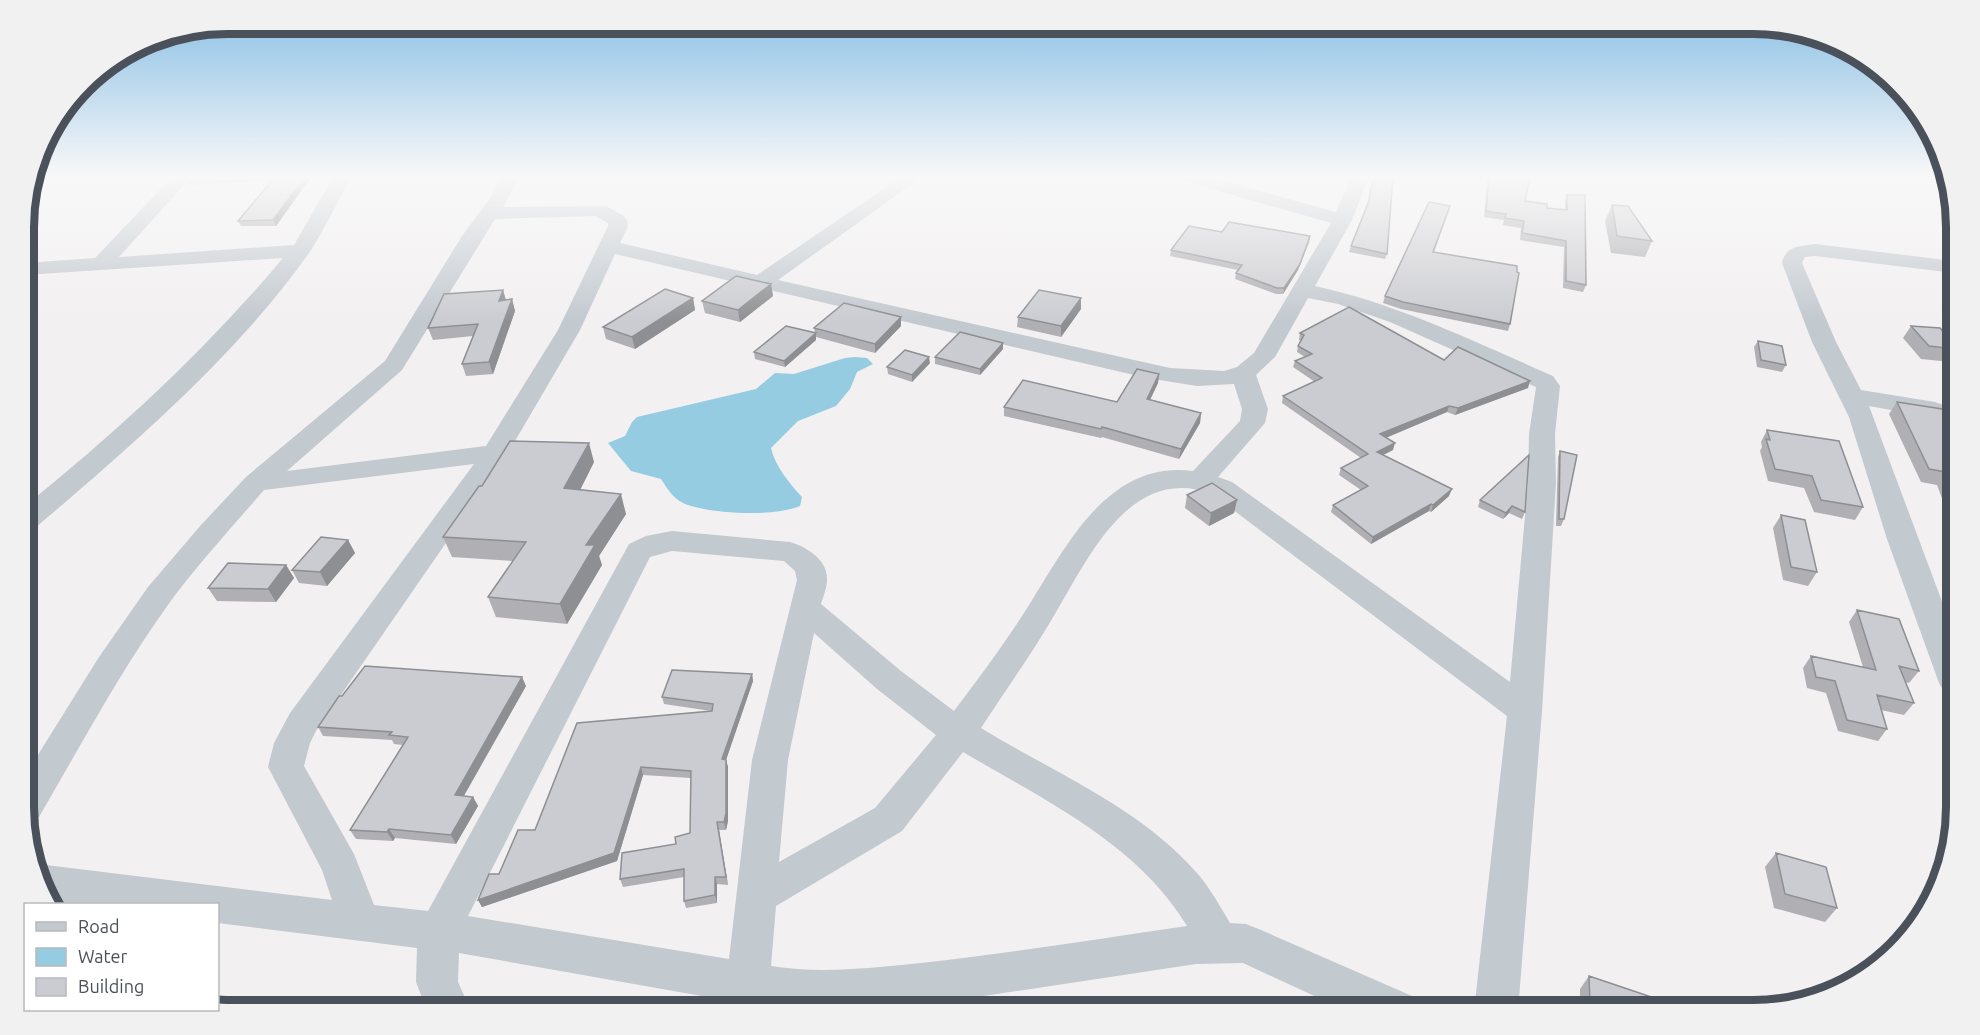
<svg xmlns="http://www.w3.org/2000/svg" width="1980" height="1035" font-family="Ubuntu,sans-serif">
  <style>
    .water { fill: #96cce1 }
    .lines { fill: none; stroke-linecap: round; stroke-linejoin: round }
    .street { fill: #c2c9cf; fill-rule: evenodd }
    .wall { fill: #afafb4 }
    .shaded-wall { fill: #8e8f92 }
    .building { fill: #cbccd1; stroke: #8e8f92; stroke-width: 1.5 }
    .rim { fill: none; stroke: #4a515b; stroke-width: 8 }
  </style>
  <rect width="100%" height="100%" fill="#f2f0f0"/>
  <!-- water -->
  <path class="water" d="M855,357L867,358L873,364L857,372L850,389L836,406L798,421L771,448C775,466 790,484 802,497L800,506C773,517 716,514 688,505C675,501 668,490 661,479L631,471L608,443L625,436L632,422L637,417L756,389L775,373L794,374L845,358Z"/>
  <g class="lines">
    <!-- street -->
    <path class="street" d="M34,177H46L40,184L34,185Z
      M172,177H191L119,257L294,245L333,177H351C337,202 325,229 309,253C237,355 130,447 35,528L25,530V506C118,431 206,350 283,258L25,275V263L95,258Z
      M501,177H519L503,207L606,206L624,216L627,220L628,226L620,243L757,275L901,177H922L778,280L1170,368L1224,371L1237,367L1254,353L1331,223L1184,181L1181,177H1210L1336,212L1351,177H1369L1352,220L1315,286C1398,304 1475,342 1553,376L1560,386L1555,434L1556,483L1542,711L1518,1011H1474L1507,716L1212,494C1127,462 1085,566 1049,624C1028,659 1004,693 981,728C1054,773 1138,806 1197,873C1210,888 1220,906 1230,923L1246,924L1261,930L1412,996L1419,1011H1347L1243,963L1196,964L964,999L954,1011H902L904,1006L849,1011H787L459,953L458,982L471,1011H427L416,982L417,948L218,923V904H74L54,902L40,868L46,865L332,900L322,870L268,767L274,743L290,713L474,464L264,490C232,527 199,563 170,602C121,670 81,745 39,817L26,822V774L99,657L148,587L201,525L246,477L385,361L462,236L491,197ZM595,216L608,223V226L558,330L486,446L287,471L402,370L495,219ZM615,254L1147,378L1197,386L1234,384L1242,409L1240,421L1193,471C1105,459 1063,553 1024,613C1002,647 978,679 954,711L901,671L821,604C823,597 827,588 827,580C828,560 807,547 790,542L672,531L646,536L629,544L428,911L374,905L354,854L304,766L310,743L316,731L508,453L580,330ZM1308,298L1338,304L1390,322L1536,387L1529,434L1528,483L1510,682L1232,482L1218,477L1265,423L1268,409L1256,375L1275,357ZM672,551L784,561L795,571L797,580L752,760L729,959L468,916L650,557ZM814,633L877,689L936,735L875,808L779,862L788,760ZM963,752C1044,800 1137,843 1187,926C1098,939 1009,953 921,963C871,968 820,974 771,966L776,906L902,831Z
      M1815,244L1954,261V273L1815,256L1805,257L1802,263L1836,342L1861,390L1935,402L1944,405L1948,410L1944,415L1935,418L1869,406L1956,639V696L1944,692L1939,683L1887,539L1849,417L1812,342L1782,263C1785,246 1800,246 1815,244Z"/>
  </g>
  <!-- wall -->
  <path class="wall" d="M189,177H311L276,226H241L238,221L273,180L189,185L187,179Z
    M1488,177L1525,201L1547,208L1565,210V201L1567,195L1586,285L1583,292L1563,288L1564,247L1520,240L1521,228L1503,225L1504,220L1484,217L1487,182Z
    M1368,202L1387,254L1385,259L1349,252L1351,246Z
    M1612,205L1652,241L1645,257L1611,253L1605,221Z
    M1450,206L1434,252L1510,324L1508,331L1401,309L1383,303L1385,296Z
    M1222,232L1310,236L1309,242L1298,270L1283,294H1276L1235,279L1236,273L1238,270L1170,256L1171,250Z
    M771,284L773,296L740,322L705,313L702,301Z
    M503,290L506,300L512,299L515,311L493,374L466,376L462,364L473,336L433,340L428,328Z
    M693,298L695,310L635,349L606,339L603,327Z
    M1081,298V309L1061,337L1017,327L1018,317Z
    M901,326L875,353L816,337V340L785,367L755,359L754,352L815,333L814,328Z
    M1911,326L1955,344V356L1951,362L1921,359L1903,338Z
    M1300,333L1444,360L1528,388L1455,415L1447,412L1386,438L1393,450L1383,455L1449,496L1431,512L1429,511L1371,544L1331,512L1333,505L1361,490L1339,475L1341,468L1361,458L1282,403L1283,396L1315,382L1293,367L1295,361L1305,357L1297,352L1298,346L1301,341L1299,340Z
    M1758,341L1786,365L1782,372L1757,367L1754,347Z
    M1003,349L980,375L935,364V357Z
    M930,363L912,382L888,374L887,367Z
    M1159,374L1158,383L1150,400L1201,413L1200,423L1179,459L1102,437L1101,438L1004,416V407L1117,402Z
    M1897,402L1955,411V533L1937,485L1921,482L1889,414Z
    M1767,430L1863,507L1855,520L1814,512L1804,488L1768,481L1760,451L1762,447L1761,442Z
    M1560,451L1564,519L1561,526H1556L1558,457Z
    M1529,455L1525,512L1522,519L1509,513L1503,519L1478,507L1480,500Z
    M594,462L580,490L626,514L599,556L602,565L567,624L496,617L488,597L513,561L452,557L443,537L482,486Z
    M1187,495L1237,500L1234,513L1209,526L1185,508Z
    M1781,515L1817,572L1808,586L1783,580L1773,528Z
    M348,540L355,553L327,586L299,583L292,570Z
    M286,565L294,578L276,602L217,601L208,588Z
    M1857,610L1919,671L1909,683L1905,682L1914,703L1904,715L1881,710L1887,729L1878,741L1838,731L1826,693L1807,688L1803,668L1811,656L1863,667L1849,622Z
    M752,674L753,681L726,760L728,767V821L726,830H719L728,885L717,884V903L686,908L684,901V877L623,887L620,879L676,844L690,833L691,778L643,775L617,861L482,907L478,900L535,830L711,711L664,704L662,697Z
    M526,686L464,796L473,797L478,806L456,844L395,838L393,841L356,839L350,830L403,745L394,744L392,740L323,736L318,727Z
    M1776,853L1837,908L1825,922L1774,908L1765,867Z
    M1589,976L1693,1011H1580V989Z"/>
  <!-- shaded-wall -->
  <path class="shaded-wall" d="M305,177H311L276,226L273,220Z
    M1310,236L1309,242L1298,270L1283,294L1284,288Z
    M771,284L773,296L740,322L738,310Z
    M503,290L506,301H499Z
    M693,298L695,310L635,349L632,337Z
    M1081,298V309L1061,337V326Z
    M512,299L515,311L493,374L489,362Z
    M901,317V326L875,353V344Z
    M816,333V340L785,367L784,361Z
    M1003,343V349L980,375V369Z
    M929,357L930,363L912,382V375Z
    M1159,374L1158,383L1146,408L1147,399Z
    M1530,381L1528,388L1455,415L1458,408Z
    M1449,406L1447,412L1378,441L1380,434Z
    M1201,413L1200,423L1179,459L1181,449Z
    M589,443L594,462L571,508L564,488Z
    M1395,443L1393,450L1375,459L1377,452Z
    M1452,489L1449,496L1431,512L1433,505Z
    M621,494L626,514L599,556L602,565L567,624L560,604L586,545Z
    M1237,500L1234,513L1209,526L1211,513Z
    M1431,504L1429,511L1371,544L1373,537Z
    M1512,506L1509,513L1503,519L1506,513Z
    M348,540L355,553L327,586L320,572Z
    M286,565L294,578L276,602L268,589Z
    M752,674L753,681L726,760L728,767V821L726,830L724,822L722,759Z
    M522,677L526,686L459,804L455,795Z
    M641,767L643,775L617,861L482,907L478,900Z
    M473,797L478,806L456,844L451,835Z
    M717,822L719,830L728,885L726,877Z
    M389,829L395,838L393,841L387,832Z
    M715,877L717,884V903L715,895Z"/>
  <!-- building -->
  <path class="building" d="M189,177H227L187,179Z
    M275,177H305L273,220L238,221Z
    M1376,177H1393L1387,254L1351,246L1369,201L1371,186Z
    M1489,177H1499L1529,181L1525,201L1547,204V208L1567,210V195H1585L1586,285L1566,281V241L1522,233L1524,221L1505,218L1506,214L1486,211Z
    M1429,202L1450,206L1433,252L1517,266V272L1519,273L1510,324L1403,302L1385,296Z
    M1612,205L1628,206L1652,241L1617,236Z
    M1229,222L1310,236L1300,264L1284,288H1277L1236,273L1242,265L1171,250L1189,226L1222,232Z
    M736,276L771,284L738,310L702,301Z
    M665,289L693,298L632,337L603,327Z
    M503,290L499,301L512,299L489,362L462,364L478,324L428,328L444,294Z
    M1039,290L1081,298L1061,326L1018,317Z
    M844,303L901,317L875,344L814,328Z
    M1349,307L1444,360L1458,347L1530,381L1458,408L1449,406L1380,434L1395,443L1377,452L1452,489L1433,505L1431,504L1373,537L1333,505L1368,486L1341,468L1368,454L1283,396L1322,378L1295,361L1312,354L1298,346L1304,335L1300,333Z
    M786,326L816,333L784,361L754,352Z
    M1911,326L1940,328L1955,344V349L1929,346Z
    M960,332L1003,343L980,369L935,357Z
    M1758,341L1782,346L1786,365L1761,360Z
    M905,350L929,357L912,375L887,367Z
    M1137,369L1159,374L1147,399L1201,413L1181,449L1102,427L1101,429L1004,407L1023,380L1117,402Z
    M1897,402L1955,411V496L1946,472L1929,469Z
    M1767,430L1839,441L1863,507L1821,500L1812,476L1775,469L1766,439L1770,440Z
    M510,441L589,443L564,488L621,494L586,545H595L560,604L488,597L526,542L443,537L479,486H482Z
    M1560,451L1577,455L1564,519H1559Z
    M1529,455L1525,512L1512,506L1506,513L1480,500Z
    M1212,483L1237,500L1211,513L1187,495Z
    M1781,515L1805,520L1817,572L1791,567Z
    M321,537L348,540L320,572L292,570Z
    M228,563L286,565L268,589L208,588Z
    M1857,610L1899,619L1919,671L1899,666L1914,703L1877,695L1887,729L1847,720L1835,681L1816,677L1811,656L1876,670Z
    M365,666L522,677L455,795L473,797L451,835L389,829L387,832L350,830L408,737L389,735L392,732L318,727L339,696H342Z
    M672,670L752,674L722,759L726,760V813L724,822H717L726,877H715V895L684,901V869L620,879L622,853L676,844L675,837L690,833L691,771L641,767L614,853L478,900L489,874H499L518,830H535L577,723L712,711L713,704L662,697Z
    M1776,853L1826,867L1837,908L1785,894Z
    M1589,976L1693,1011H1608L1590,1004Z"/>
  <!-- sky -->
  <linearGradient id="sky" x2="0" y2="1"><stop stop-color="#87bee5"/><stop offset="0.55" stop-color="#f9f8f8"/><stop offset="1" stop-color="#f9f8f8" stop-opacity="0"/></linearGradient>
  <rect width="1980" height="322" fill="url(#sky)"/>
  <!-- crop -->
  <path d="M0 0H1980V1035H0ZM227 34H1753A193 193 0 0 1 1946 227V807A193 193 0 0 1 1753 1000H227A193 193 0 0 1 34 807V227A193 193 0 0 1 227 34Z" fill="#f1f1f2" fill-rule="evenodd"/>
  <path class="rim" d="M227 34H1753A193 193 0 0 1 1946 227V807A193 193 0 0 1 1753 1000H227A193 193 0 0 1 34 807V227A193 193 0 0 1 227 34Z"/>
  <!-- legend -->
  <rect x="24" y="903" width="195" height="108" fill="#ffffff" stroke="#b7b9bd" stroke-width="1.5"/>
  <rect x="36" y="922" width="30" height="9" fill="#c2c9cf" stroke="#b7b9bd" stroke-width="1.5"/>
  <text x="78" y="933" font-size="18" fill="#4a515b">Road</text>
  <rect x="36" y="948" width="30" height="18" fill="#96cce1" stroke="#b7b9bd" stroke-width="1.5"/>
  <text x="78" y="963" font-size="18" fill="#4a515b">Water</text>
  <rect x="36" y="978" width="30" height="18" fill="#cbccd1" stroke="#b7b9bd" stroke-width="1.5"/>
  <text x="78" y="993" font-size="18" fill="#4a515b">Building</text>
</svg>
